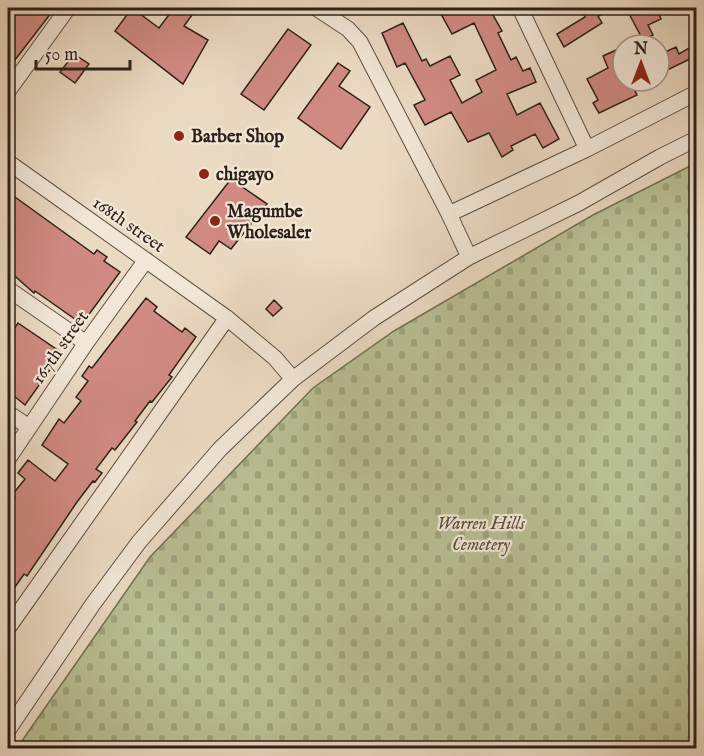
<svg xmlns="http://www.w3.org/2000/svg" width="704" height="756" font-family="'IM FELL English',serif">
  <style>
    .cemetery { fill: url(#cemetery-stones); stroke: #727056; stroke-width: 1.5 }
    .building { fill: #d18a82; stroke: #2c2018; stroke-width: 1.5 }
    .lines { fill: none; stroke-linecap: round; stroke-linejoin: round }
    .minor-casing { stroke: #5c4e42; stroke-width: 17 }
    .minor { stroke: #f2e7d7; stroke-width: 15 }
    .poi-dot { fill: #8f2418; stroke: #f2e7d7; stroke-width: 2 }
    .labels { text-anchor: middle; stroke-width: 4.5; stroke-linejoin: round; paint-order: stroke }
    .poi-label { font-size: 18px; font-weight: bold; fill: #2c2018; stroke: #f2e7d7; text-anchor: start }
    .street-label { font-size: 18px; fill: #2c2018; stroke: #f2e7d7 }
    .park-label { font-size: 18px; font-style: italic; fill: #56503d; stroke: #f2e7d7 }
  </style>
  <defs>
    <pattern id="cemetery-stones" width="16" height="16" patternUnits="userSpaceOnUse" patternTransform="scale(1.5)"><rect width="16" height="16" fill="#b8bf93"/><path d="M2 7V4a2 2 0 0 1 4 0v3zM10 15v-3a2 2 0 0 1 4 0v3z" fill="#9ea47e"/></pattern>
  </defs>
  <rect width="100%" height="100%" fill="#ebdac2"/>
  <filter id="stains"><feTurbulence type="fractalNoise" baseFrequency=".00333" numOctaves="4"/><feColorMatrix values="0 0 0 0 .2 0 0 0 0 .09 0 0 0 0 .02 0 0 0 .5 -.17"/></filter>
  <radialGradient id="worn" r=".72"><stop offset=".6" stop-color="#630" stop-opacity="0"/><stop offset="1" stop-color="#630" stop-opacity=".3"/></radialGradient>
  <!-- cemetery -->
  <path class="cemetery" d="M696,163V748H17L150,557L313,388L394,331L593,215Z"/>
  <!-- building -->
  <path class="building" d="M20,8H55L8,69V24Z
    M132,8L159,28L174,8H197L184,26L208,40L183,84L115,31Z
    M449,8H489L502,31L498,33L511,60L516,57L523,71L530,68L536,82L507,94L517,115L540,103L559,139L543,148L535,134L511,146L513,150L502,157L489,133L468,142L451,112L425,125L414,105L425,100L405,63L397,67L382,33L403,23L422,61L426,59L430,66L450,56L460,75L450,80L462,103L482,92L476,80L496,70L474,23L452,34L440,12Z
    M580,8H616L598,16L602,23L564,47L557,34L585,17Z
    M626,8H656L661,19L648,25L653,35L643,40Z
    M288,29L311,45L264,110L241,94Z
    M696,44V56L659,74V55L676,47L679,54Z
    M623,47V81H651L634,89L637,95L599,113L593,103L598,100L587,79L608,68L603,56Z
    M74,54L89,64L75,83L60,72Z
    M338,63L350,71L339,86L370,107L341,149L298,118Z
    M231,179L267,204L231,249L219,241L210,254L186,237Z
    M8,192L94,254L97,250L107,257L104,261L120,272L82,324L35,291L34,293L8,270Z
    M146,298L157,307L154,311L182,332L185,328L196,337L169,375L172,377L152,402L150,401L135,421L137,422L115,450L112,448L96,469L102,473L95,482L93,481L77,502L27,576L24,574L8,597V506L15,497L12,495L25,479L18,473L28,460L55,481L68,464L42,445L59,419L64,423L81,401L76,397L88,381L82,376L89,366L92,368Z
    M274,300L282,308L273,316L266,309Z
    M18,323L62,353L25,405L8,391V324L14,329Z"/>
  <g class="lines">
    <defs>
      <path id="minor" d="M316,8L348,29L360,42L449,214L469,257
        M520,8L587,149
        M8,91L68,8
        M8,162L227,318L275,358L293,379
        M449,214L587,149L696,93
        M8,289L86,343
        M8,413L29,427
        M8,459L86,343L146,260
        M8,628L227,318
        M8,730L93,604L139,542L220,449L293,379L374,318L469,257L579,203L660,157L696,139"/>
    </defs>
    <!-- minor casing -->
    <use href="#minor" class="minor-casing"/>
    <!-- minor -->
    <use href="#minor" class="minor"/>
  </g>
  <!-- markers -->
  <g class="poi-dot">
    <circle cx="179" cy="136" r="6"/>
    <circle cx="204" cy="174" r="6"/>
    <circle cx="215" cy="221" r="6"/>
  </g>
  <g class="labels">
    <!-- poi labels -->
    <g class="poi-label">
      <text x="191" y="142">Barber Shop</text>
      <text x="216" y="180">chigayo</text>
      <text x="227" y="217">Magumbe<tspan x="227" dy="21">Wholesaler</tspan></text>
    </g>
    <!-- street labels -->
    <g class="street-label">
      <text transform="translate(129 224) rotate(35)" y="6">168th street</text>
      <text transform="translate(60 347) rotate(-55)" y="6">167th street</text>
    </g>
    <!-- park labels -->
    <g class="park-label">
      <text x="481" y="529">Warren Hills<tspan x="481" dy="21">Cemetery</tspan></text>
    </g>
  </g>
  <!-- margin -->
  <rect width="704" height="756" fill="none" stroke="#ebdac2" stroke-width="30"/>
  <rect x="9" y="9" width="686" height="738" fill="none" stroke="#2c2018" stroke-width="3"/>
  <rect x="15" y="15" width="674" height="726" fill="none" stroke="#2c2018" stroke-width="1.5"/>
  <!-- north arrow -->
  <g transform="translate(641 63)"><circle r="28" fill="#f2e7d7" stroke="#a3978b" stroke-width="1.5"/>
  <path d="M0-4.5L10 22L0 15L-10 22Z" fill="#8f2418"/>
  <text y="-9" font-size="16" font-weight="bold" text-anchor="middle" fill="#2c2018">N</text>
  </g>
  <!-- scale -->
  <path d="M36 60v9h94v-9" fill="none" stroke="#2c2018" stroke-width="3"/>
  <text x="45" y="60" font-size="18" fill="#2c2018" stroke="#f2e7d7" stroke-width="4.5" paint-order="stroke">50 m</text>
  <rect width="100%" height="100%" filter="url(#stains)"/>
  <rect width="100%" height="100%" fill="url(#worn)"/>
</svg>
